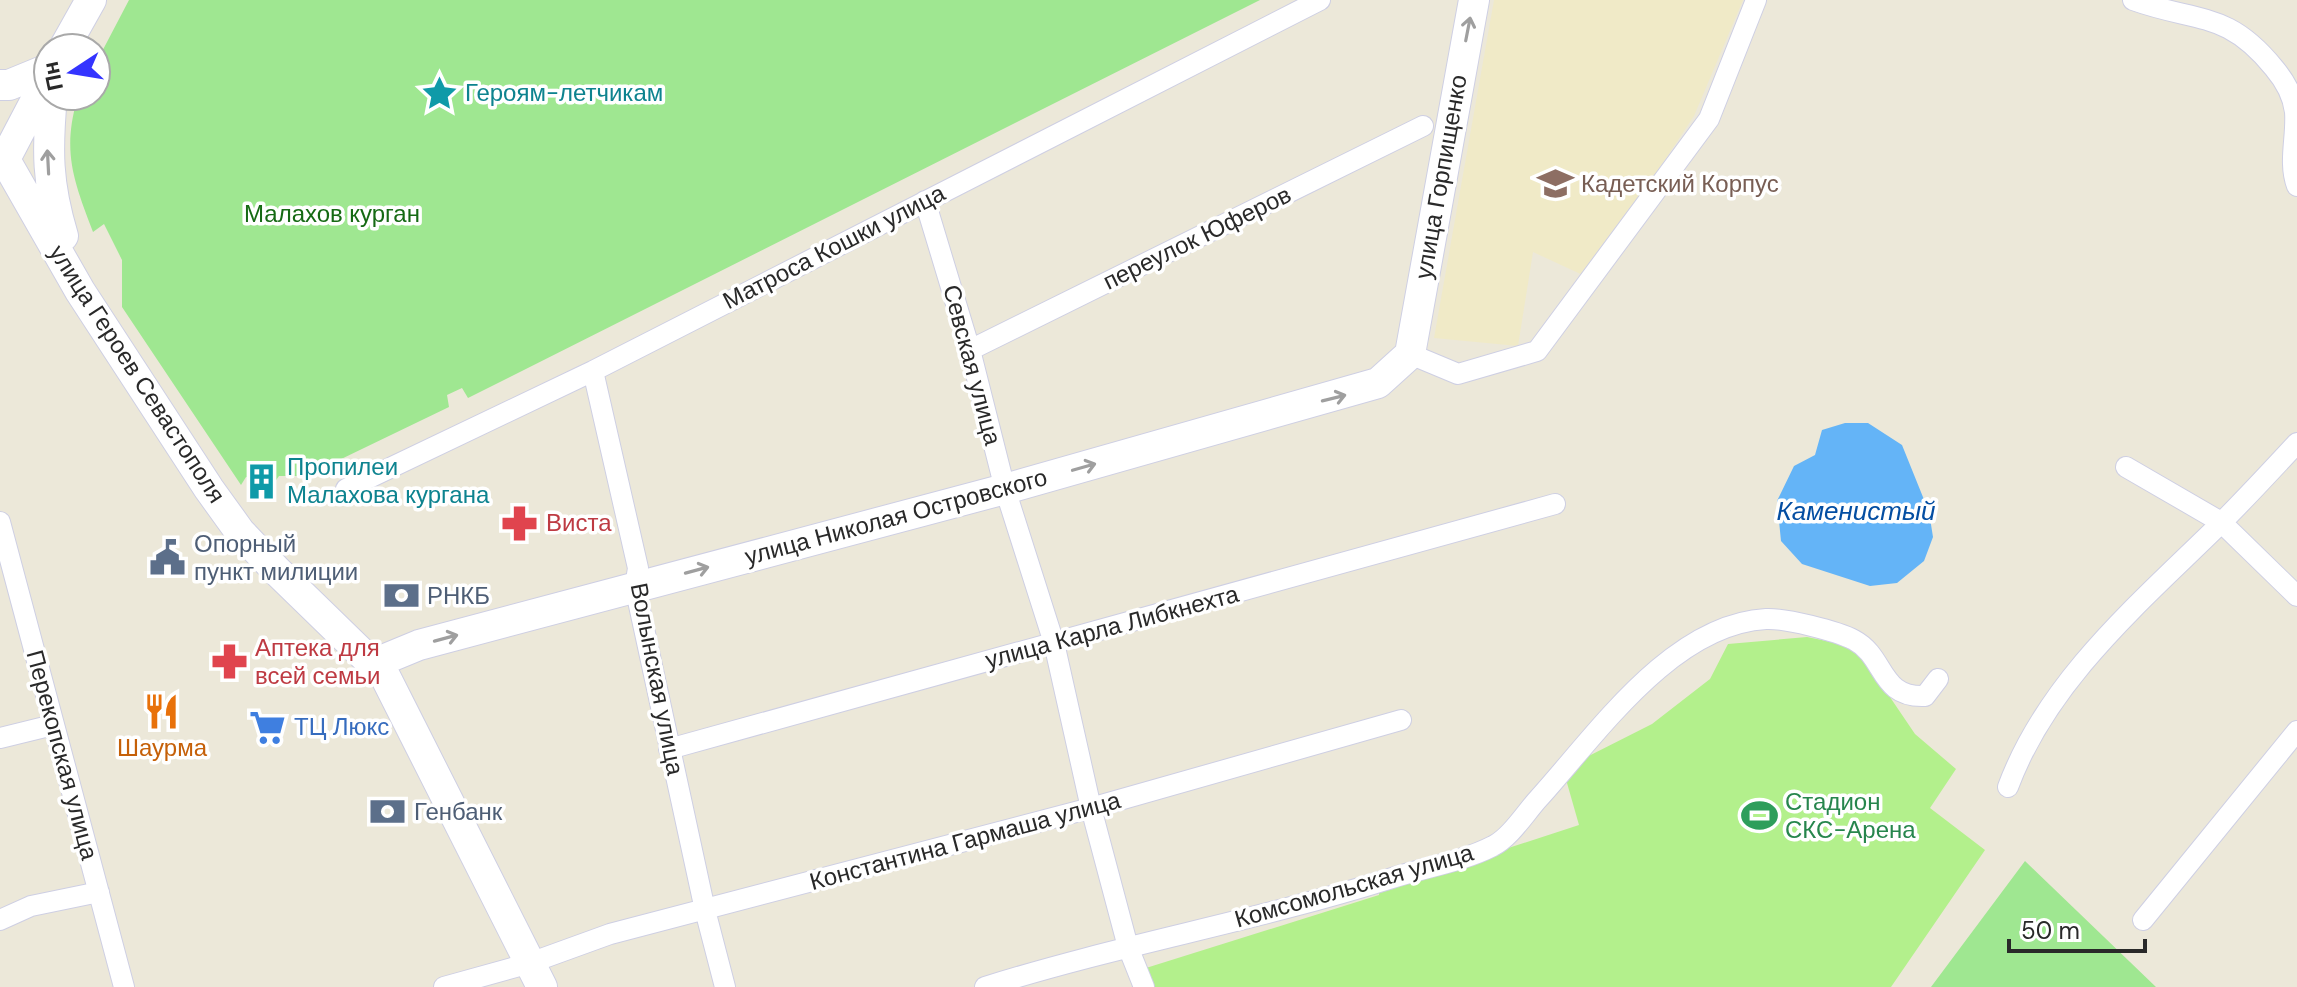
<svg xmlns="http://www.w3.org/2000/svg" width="2297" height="987" font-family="'DM Sans',sans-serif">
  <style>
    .education { fill: #f0eac7 }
    .green { fill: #9fe791 }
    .pitch { fill: #b3f08c }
    .water { fill: #64b4f7 }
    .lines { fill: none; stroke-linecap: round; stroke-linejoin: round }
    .minor-casing { stroke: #cecfe3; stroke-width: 22 }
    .secondary-casing { stroke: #cecfe3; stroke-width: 32 }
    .minor { stroke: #fff; stroke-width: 20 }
    .secondary { stroke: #fff; stroke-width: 30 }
    .oneway { stroke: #9f9f9f }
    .labels { text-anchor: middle; stroke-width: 7; stroke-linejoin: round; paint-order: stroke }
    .culture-label { font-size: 24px; fill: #0d838f; stroke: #fff; text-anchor: start }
    .street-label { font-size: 24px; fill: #292929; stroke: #fff }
    .education-label { font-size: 24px; fill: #785e54; stroke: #fff; text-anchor: start }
    .park-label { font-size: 24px; fill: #166a14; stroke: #fff }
    .health-label { font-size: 24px; fill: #be3a42; stroke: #fff; text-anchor: start }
    .service-label { font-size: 24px; fill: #4e5e75; stroke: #fff; text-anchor: start }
    .shop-label { font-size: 24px; fill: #366cbe; stroke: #fff; text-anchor: start }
    .food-label { font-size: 24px; fill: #c56008; stroke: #fff }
    .leisure-label { font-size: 24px; fill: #27864d; stroke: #fff; text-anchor: start }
    .water-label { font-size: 26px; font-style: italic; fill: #044ea2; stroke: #fff }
  </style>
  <rect width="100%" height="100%" fill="#ece8d9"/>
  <!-- education -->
  <path class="education" d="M1494,0H1743L1694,116L1587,277L1533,252L1518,346L1434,338Z"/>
  <!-- green -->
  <path class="green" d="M129,0H1260L468,398L462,388L447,395L449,407L306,476H279L274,483L246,477L241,485L122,307V260L104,224L93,232C74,182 62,152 77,100L79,96H96V63Z
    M2025,861L2156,987H1931Z"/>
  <!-- pitch -->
  <path class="pitch" d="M1807,637L1856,647L1915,734L1956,769L1930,808L1985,850L1891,987H1153L1146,968L1379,895V890L1579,825L1563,769L1652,724L1710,679L1728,644Z"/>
  <!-- water -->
  <path class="water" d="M1845,423H1868L1902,445L1929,512L1933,537L1924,561L1897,583L1870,586L1802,564L1781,541L1777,501L1794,466L1815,455L1822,430Z"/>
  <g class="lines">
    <defs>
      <path id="minor" d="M2133,0C2197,23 2227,10 2274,68C2285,81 2293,95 2295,112C2297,137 2288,162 2297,186
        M925,201L970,350L1005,489L1054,643L1091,808L1128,947L1144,987
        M970,350L1423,126
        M1410,354L1458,374L1537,351L1709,119L1756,0
        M593,371L638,568L635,587L705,910L725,987
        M2126,467L2221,522L2297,596
        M346,489L593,371L1320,0
        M0,522L124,987
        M0,738L53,725
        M669,749L1555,504
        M2008,787C2048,679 2142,601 2221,523C2247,497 2272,470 2297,443
        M0,920L31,906L99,892
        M2143,920L2297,731
        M444,987L530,963L610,934L1091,808L1401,720
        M985,987C1118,945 1256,921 1389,879C1422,868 1462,862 1493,846C1510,838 1526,812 1539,798C1597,734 1672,624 1766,619C1785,618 1837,631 1854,640C1886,657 1879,698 1925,696L1938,679"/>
      <path id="secondary" d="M64,48L91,0
        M0,85H9L48,69
        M52,96C47,150 47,183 63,236
        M0,151L80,291L209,489L240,532L277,571L385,676L542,987
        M5,159L47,79
        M373,664L419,645L1005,489L1378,383L1410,354L1474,0"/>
    </defs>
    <!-- minor casing -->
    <use href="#minor" class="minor-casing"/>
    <!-- secondary casing -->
    <use href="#secondary" class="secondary-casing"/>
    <!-- minor -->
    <use href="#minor" class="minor"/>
    <!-- secondary -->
    <use href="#secondary" class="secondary"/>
  </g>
  <!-- one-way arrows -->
  <defs><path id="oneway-shaft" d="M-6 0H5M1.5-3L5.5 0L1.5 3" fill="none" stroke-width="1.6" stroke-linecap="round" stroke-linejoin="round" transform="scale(2)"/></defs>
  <g class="oneway">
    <use href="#oneway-shaft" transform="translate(1468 29) rotate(-79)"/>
    <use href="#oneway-shaft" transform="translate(48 162) rotate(-93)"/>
    <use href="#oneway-shaft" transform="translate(1334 398) rotate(-14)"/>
    <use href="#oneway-shaft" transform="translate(1084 467) rotate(-16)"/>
    <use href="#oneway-shaft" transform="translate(697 570) rotate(-15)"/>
    <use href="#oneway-shaft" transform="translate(446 638) rotate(-15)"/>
  </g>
  <!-- icons -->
  <defs>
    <symbol id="sight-bare" viewBox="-9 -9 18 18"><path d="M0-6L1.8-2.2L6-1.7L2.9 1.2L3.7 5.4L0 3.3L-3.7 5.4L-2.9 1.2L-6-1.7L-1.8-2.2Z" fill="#0f9aa8" stroke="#fff" stroke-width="2.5" paint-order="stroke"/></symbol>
    <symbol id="school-bare" viewBox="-9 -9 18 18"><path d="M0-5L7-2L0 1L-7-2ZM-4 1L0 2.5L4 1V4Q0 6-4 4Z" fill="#8d6e63" stroke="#fff" stroke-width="2.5" paint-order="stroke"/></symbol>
    <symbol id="building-bare" viewBox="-9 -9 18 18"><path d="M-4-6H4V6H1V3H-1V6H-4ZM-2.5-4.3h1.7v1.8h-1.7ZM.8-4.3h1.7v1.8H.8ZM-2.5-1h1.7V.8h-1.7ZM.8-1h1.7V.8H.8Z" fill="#0f9aa8" stroke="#fff" stroke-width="2.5" paint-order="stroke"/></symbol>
    <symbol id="pharmacy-bare" viewBox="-9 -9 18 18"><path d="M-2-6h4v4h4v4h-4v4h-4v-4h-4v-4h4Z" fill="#e0444e" stroke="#fff" stroke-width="2.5" paint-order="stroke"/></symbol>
    <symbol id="civic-bare" viewBox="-9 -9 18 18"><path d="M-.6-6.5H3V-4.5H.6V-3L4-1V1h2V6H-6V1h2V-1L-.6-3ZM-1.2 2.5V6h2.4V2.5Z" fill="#5c6f8a" stroke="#fff" stroke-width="2.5" paint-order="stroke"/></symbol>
    <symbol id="bank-bare" viewBox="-9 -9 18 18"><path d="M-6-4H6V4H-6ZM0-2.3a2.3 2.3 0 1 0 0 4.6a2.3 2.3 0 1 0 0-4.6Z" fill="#5c6f8a" stroke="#fff" stroke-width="2.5" paint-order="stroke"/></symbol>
    <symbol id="restaurant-bare" viewBox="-9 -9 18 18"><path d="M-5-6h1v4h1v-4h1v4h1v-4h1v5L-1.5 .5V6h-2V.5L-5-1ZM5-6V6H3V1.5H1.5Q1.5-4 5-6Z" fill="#e8710a" stroke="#fff" stroke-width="2.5" paint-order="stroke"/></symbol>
    <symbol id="supermarket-bare" viewBox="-9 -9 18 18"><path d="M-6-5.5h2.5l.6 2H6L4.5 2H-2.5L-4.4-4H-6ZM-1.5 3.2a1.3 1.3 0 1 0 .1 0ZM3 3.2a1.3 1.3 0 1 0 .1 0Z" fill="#3f7fe0" stroke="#fff" stroke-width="2.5" paint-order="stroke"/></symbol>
    <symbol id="stadium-bare" viewBox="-9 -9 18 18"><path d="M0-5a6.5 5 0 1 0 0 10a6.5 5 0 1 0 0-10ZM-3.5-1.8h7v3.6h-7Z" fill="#2e9e5b" stroke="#fff" stroke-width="2.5" paint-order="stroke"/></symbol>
  </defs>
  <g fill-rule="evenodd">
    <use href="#sight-bare" x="414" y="68" width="51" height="51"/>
    <use href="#school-bare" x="1530" y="158" width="51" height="51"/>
    <use href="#building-bare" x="236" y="456" width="51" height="51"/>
    <use href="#pharmacy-bare" x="494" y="498" width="51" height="51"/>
    <use href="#civic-bare" x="142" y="532" width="51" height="51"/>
    <use href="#bank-bare" x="376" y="570" width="51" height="51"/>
    <use href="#pharmacy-bare" x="204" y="636" width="51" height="51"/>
    <use href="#restaurant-bare" x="136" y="686" width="51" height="51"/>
    <use href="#supermarket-bare" x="242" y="702" width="51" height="51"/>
    <use href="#bank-bare" x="362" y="786" width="51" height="51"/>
    <use href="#stadium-bare" x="1734" y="790" width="51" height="51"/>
  </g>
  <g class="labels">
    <!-- culture labels -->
    <g class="culture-label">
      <text x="465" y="101">Героям-летчикам</text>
      <text x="287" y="475">Пропилеи<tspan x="287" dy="28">Малахова кургана</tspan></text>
    </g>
    <!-- street labels -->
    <g class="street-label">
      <text transform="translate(1441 177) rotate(-80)" y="8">улица Горпищенко</text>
      <text transform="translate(1197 238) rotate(-26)" y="8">переулок Юферов</text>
      <text transform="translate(834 247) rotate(-27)" y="8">Матроса Кошки улица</text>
      <text transform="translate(972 365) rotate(75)" y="8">Севская улица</text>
      <text transform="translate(137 374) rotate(57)" y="8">улица Героев Севастополя</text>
      <text transform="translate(896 517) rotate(-15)" y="8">улица Николая Островского</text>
      <text transform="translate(1112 627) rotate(-15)" y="8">улица Карла Либкнехта</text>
      <text transform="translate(657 679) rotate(79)" y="8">Волынская улица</text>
      <text transform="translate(62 755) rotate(75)" y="8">Перекопская улица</text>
      <text transform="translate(965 841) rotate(-15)" y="8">Константина Гармаша улица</text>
      <text transform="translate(1354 886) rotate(-16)" y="8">Комсомольская улица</text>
    </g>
    <!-- education labels -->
    <g class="education-label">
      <text x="1581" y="192">Кадетский Корпус</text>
    </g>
    <!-- park labels -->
    <g class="park-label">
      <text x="332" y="222">Малахов курган</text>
    </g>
    <!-- health labels -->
    <g class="health-label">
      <text x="546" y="531">Виста</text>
      <text x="255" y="656">Аптека для<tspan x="255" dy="28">всей семьи</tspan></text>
    </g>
    <!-- service labels -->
    <g class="service-label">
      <text x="194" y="552">Опорный<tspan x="194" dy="28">пункт милиции</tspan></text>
      <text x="427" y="604">РНКБ</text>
      <text x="414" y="820">Генбанк</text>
    </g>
    <!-- shop labels -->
    <g class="shop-label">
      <text x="294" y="735">ТЦ Люкс</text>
    </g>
    <!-- food labels -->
    <g class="food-label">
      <text x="162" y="756">Шаурма</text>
    </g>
    <!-- leisure labels -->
    <g class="leisure-label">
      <text x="1785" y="810">Стадион<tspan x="1785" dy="28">СКС-Арена</tspan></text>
    </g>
    <!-- water labels -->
    <g class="water-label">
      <text x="1856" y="520">Каменистый</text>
    </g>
  </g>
  <!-- north arrow -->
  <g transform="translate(72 72) rotate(258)"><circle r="38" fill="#ffffff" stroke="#a9a9a9" stroke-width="2"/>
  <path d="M0-6L14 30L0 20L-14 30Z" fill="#3434ff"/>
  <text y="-12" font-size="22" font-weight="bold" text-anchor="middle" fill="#292929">Пн</text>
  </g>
  <!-- scale -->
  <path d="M2009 939v12h136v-12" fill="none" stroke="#292929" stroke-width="4"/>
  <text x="2021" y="939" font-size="24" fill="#292929" stroke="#ffffff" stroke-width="6" paint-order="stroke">50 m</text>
</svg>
